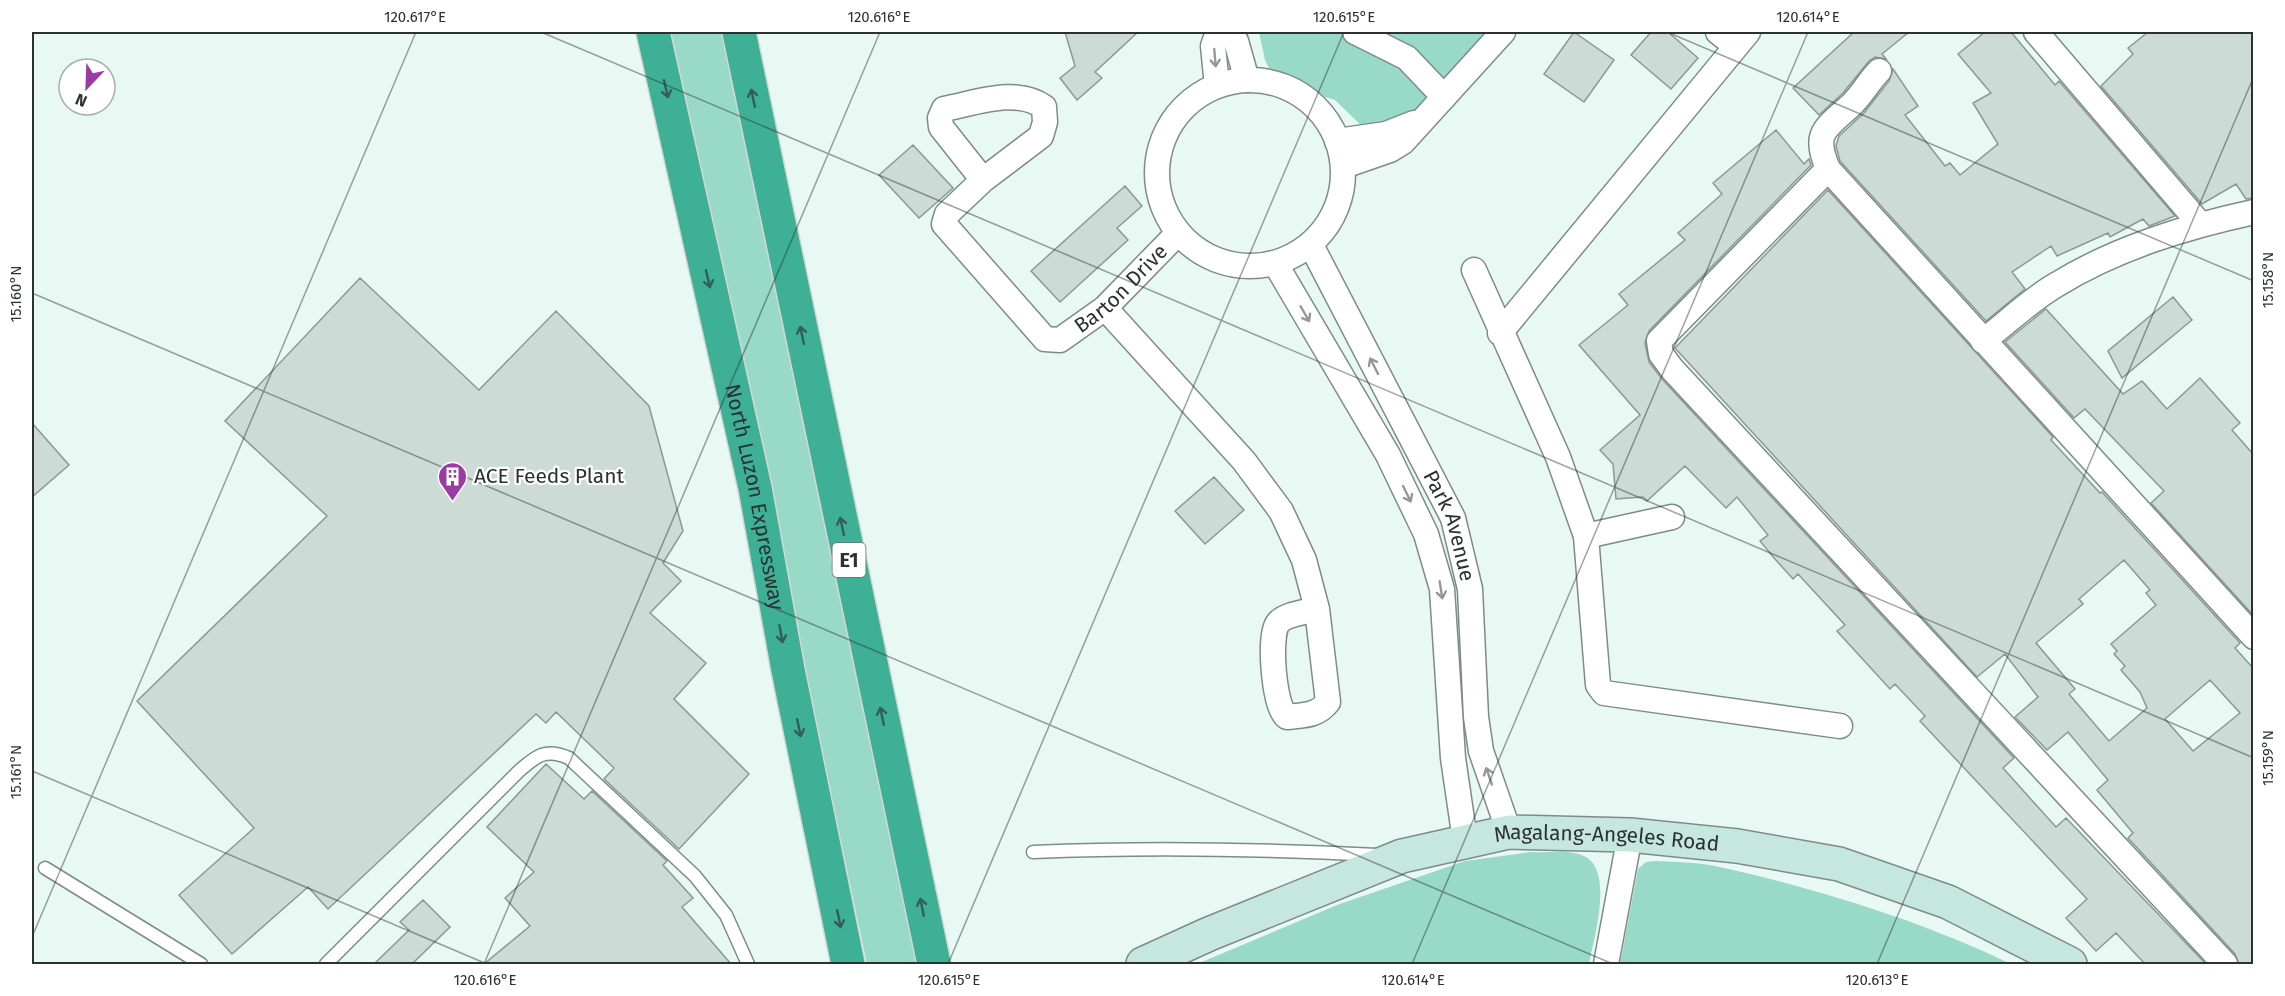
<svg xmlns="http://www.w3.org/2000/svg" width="2285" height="996" font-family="'Fira Sans',sans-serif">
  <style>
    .green { fill: #98dac7 }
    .building { fill: #ccdbd6; stroke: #8b9995; stroke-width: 1.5; fill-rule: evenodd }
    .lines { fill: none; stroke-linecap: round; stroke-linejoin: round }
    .service-casing { stroke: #7e8c87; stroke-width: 15 }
    .minor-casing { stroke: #7e8c87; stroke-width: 27 }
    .secondary-casing { stroke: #7e8c87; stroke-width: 36 }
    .motorway-casing { stroke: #d5d6d6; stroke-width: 36 }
    .service { stroke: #fff; stroke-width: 12 }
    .minor { stroke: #fff; stroke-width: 24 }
    .secondary { stroke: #c5e7df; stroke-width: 33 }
    .motorway { stroke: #3db095; stroke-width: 33 }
    .oneway { stroke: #969898 }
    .oneway2 { stroke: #325e53 }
    .ticks { fill: none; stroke: #2c3230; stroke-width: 1.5; stroke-opacity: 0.45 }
    .labels { text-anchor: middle; stroke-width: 4.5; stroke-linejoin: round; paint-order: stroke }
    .shield { fill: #fff; stroke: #6b706e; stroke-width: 1.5 }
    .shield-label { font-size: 20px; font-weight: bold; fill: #2c3230 }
    .street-label { font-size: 21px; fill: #2c3230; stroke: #fff }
    .poi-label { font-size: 21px; fill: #2c3230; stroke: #fff; text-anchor: start }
    .neatline { fill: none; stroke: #2c3230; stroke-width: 2 }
    .ticks-label { font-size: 15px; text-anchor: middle; fill: #2c3230 }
  </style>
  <rect width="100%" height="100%" fill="#e8f8f2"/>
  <!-- green -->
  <path class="green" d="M668,32H723L919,964H867Z
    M1259,32H1489L1414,118L1368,132L1335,100L1276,82L1265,60Z
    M1531,852C1546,853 1563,850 1578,854C1617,862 1594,937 1589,964H1197L1337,905L1465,861Z
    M1656,861C1675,862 1696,862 1715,866C1812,887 1922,921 2011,964H1620L1638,869L1646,862Z"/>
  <!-- building -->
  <path class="building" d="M1065,32H1138L1095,72L1102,78L1077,100L1060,78L1075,66Z
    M1574,32L1614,60L1584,102L1544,74Z
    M1651,32H1668L1698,58L1671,89L1631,55Z
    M1854,32H1909L1882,54L1886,59L1875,57L1869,61L1843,93L1819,115L1793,88Z
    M1985,32H2011L2055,85L2059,81L2175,216L2149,226L2143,219L2110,237L2108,233L2057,256L2051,246L2012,272L2025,289L1986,321L1840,161L1836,146L1839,136L1864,113L1889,81L1893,69L1918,106L1905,115L1945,166L1950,163L1960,175L1998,144L1973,103L1991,93L1958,54Z
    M2148,32H2253V198L2246,199L2236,184L2202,204L2101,86L2133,54L2128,48Z
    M1776,130L1804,164L1809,159L1811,165L1649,331L1645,343L1649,362L1662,379L2014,758L2003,768L2056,827L2066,818L2206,964H2145L2116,933L2096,951L2066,918L2087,899L1920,721L1925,716L1895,684L1890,689L1837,631L1845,625L1798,574L1793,579L1774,558L1760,541L1768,535L1737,497L1726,508L1685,466L1647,501L1643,497L1616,499L1613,464L1600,450L1640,415L1579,345L1628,305L1619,294L1685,240L1678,233L1722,194L1713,183Z
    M913,145L953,188L919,218L879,175Z
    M1125,186L1142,206L1117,228L1128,240L1060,302L1031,271Z
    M1828,190L2053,437L2051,440L2100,493L2102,492L2240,643L2235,648L2253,668V964H2239L2235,954L2128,838L2133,833L2097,790L2108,780L2068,732L2047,750L2015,717L2038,697L2005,654L1977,677L1675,348ZM2124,560L2150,590L2146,593L2156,605L2111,644L2117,651L2114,654L2125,666L2121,670L2140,692L2147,708L2109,741L2069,694L2075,689L2036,643L2083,604L2079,599ZM2210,680L2240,713L2193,751L2165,719Z
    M360,278L479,390L556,311L649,406L683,531L663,563L681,581L650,613L706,663L674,699L749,774L679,849L604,779L614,768L556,712L546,723L536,714L328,909L308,887L232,954L179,895L254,828L137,701L327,516L225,421Z
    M2173,297L2192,320L2122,378L2108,351Z
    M2046,309L2123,394L2142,381L2167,409L2200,378L2240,423L2232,430L2253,454V615L2151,503L2164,491L2085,409L2074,418L2005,342Z
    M32,423L69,465L32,497Z
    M1214,477L1244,510L1205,544L1175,511Z
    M546,764L584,799L592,791L667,861L663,865L693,898L682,907L731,964H484L530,926L505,898L534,872L487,827Z
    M423,900L450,927L412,964H374L409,930L400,922Z"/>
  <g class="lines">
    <defs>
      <path id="service" d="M1033,852C1148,847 1262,849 1377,855
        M45,868L201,964
        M326,964L519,771C537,755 546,748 569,758L695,876L726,915L748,964"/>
      <g id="minor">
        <path d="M1225,32L1236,41L1247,80"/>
        <path d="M1355,32L1407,58L1444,97"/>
        <path d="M1718,32L1736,46"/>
        <path d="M2036,32L2200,224"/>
        <path d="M1879,71C1868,82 1861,97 1849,107C1824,129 1813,134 1828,169L2254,637"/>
        <circle cx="1250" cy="173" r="93"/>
        <path d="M1217,86L1213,46L1218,32"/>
        <path d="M1337,141L1386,134L1414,123"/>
        <path d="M1344,166L1390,150L1403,142L1503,32"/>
        <path d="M1828,169L1659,341L1661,354L1672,369L2225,964"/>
        <path id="s1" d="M983,180L941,127L940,118L944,109C976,103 1016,87 1044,107L1045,122L1041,136L983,180L947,214L944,224L1045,339L1060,340L1105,308L1178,233"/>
        <path id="s2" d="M1311,245L1453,518L1470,589L1476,717L1481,751L1509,832"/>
        <path d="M1275,263L1388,455L1426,534L1442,589L1453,758L1465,840"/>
        <path d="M1474,270L1558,457L1586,536L1598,685L1604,693L1840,726"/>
        <path d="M1105,308L1244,461L1281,511L1304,560L1317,609L1328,702C1317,716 1304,715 1287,717C1274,709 1268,636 1278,623C1285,614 1307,612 1317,609"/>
        <path d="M1500,333L1748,32"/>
        <path d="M1983,341C2007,323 2030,300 2056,285C2116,248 2185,227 2254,212"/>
        <path d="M1586,536L1672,517"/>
        <path d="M1606,964L1630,835"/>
      </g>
      <g id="secondary">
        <path id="s3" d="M1143,964L1209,934L1402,856L1509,832L1630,835L1737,846L1839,864L1948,902L2070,964"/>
      </g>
      <g id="motorway">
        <path id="s4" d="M653,32L755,488L788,670L848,964"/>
        <path d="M739,32L934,964"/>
      </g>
    </defs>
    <!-- service casing -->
    <use href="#service" class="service-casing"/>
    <!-- minor casing -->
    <use href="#minor" class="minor-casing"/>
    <!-- secondary casing -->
    <use href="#secondary" class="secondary-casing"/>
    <!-- motorway casing -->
    <use href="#motorway" class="motorway-casing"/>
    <!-- service -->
    <use href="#service" class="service"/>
    <!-- minor -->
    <use href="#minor" class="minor"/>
    <!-- secondary -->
    <use href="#secondary" class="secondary"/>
    <!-- motorway -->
    <use href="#motorway" class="motorway"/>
  </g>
  <!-- one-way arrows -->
  <defs><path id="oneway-shaft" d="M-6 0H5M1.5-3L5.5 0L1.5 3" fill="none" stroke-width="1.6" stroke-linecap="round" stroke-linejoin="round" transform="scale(1.5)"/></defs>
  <g class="oneway">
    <use href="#oneway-shaft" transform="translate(1215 58) rotate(85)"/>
    <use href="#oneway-shaft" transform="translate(1305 314) rotate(60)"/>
    <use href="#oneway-shaft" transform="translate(1374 366) rotate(-117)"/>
    <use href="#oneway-shaft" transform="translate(1407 494) rotate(64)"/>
    <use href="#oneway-shaft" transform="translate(1441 590) rotate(81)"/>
    <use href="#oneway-shaft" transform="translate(1489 776) rotate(-109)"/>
  </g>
  <g class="oneway2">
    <use href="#oneway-shaft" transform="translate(666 89) rotate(77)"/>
    <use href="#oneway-shaft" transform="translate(753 98) rotate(-102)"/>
    <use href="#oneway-shaft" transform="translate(708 279) rotate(77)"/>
    <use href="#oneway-shaft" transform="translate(802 335) rotate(-102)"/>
    <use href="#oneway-shaft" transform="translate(842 526) rotate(-102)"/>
    <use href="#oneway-shaft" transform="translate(781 634) rotate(80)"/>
    <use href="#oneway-shaft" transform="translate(882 716) rotate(-102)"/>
    <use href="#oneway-shaft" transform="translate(799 728) rotate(78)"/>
    <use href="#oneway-shaft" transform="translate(922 907) rotate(-101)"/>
    <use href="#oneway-shaft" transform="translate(839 919) rotate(78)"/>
  </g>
  <!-- ticks -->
  <path class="ticks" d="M541,32L2254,758M1667,32L2254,281M32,293L1613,964M32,771L487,964M32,937L416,32M484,964L880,32M948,964L1344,32M1412,964L1808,32M1877,964L2254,76"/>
  <!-- icons -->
  <defs>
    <symbol id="building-pin" viewBox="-11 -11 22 30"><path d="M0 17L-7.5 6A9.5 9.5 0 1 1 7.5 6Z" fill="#9b3ba4" stroke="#fff"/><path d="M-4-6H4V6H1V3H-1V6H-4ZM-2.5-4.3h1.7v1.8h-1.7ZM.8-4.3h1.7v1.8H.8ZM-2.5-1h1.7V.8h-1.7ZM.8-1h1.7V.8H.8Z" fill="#fff"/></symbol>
  </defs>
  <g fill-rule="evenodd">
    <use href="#building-pin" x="436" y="460" width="33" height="45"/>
  </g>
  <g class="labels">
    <!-- shield labels -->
    <rect class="shield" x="832.5" y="543" width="33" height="34" rx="4.5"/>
    <g class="shield-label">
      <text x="849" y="567">E1</text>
    </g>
    <!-- street labels -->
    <g class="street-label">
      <text dy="7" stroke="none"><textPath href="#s1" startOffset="600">Barton Drive</textPath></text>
      <text dy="7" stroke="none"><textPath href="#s4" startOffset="476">North Luzon Expressway</textPath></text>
      <text dy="7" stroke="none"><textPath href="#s2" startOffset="314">Park Avenue</textPath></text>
      <text dy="7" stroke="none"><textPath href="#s3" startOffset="488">Magalang-Angeles Road</textPath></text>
    </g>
    <!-- poi labels -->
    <g class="poi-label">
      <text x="474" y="483">ACE Feeds Plant</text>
    </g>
  </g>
  <!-- border -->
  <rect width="2285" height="996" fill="none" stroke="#ffffff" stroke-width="66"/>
  <!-- north arrow -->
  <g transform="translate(87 87) rotate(203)"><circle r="28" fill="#ffffff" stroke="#abadac" stroke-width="1.5"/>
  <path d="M0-4.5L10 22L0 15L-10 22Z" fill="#9b3ba4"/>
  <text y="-9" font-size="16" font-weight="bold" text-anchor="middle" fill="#2c3230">N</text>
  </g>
  <rect x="33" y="33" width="2219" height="930" class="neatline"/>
  <g class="ticks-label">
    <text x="415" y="22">120.617°E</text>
    <text x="879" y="22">120.616°E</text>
    <text x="1344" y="22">120.615°E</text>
    <text x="1808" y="22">120.614°E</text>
    <text transform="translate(2268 280) rotate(-90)" y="5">15.158°N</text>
    <text transform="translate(16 294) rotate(-90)" y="5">15.160°N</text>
    <text transform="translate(2268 758) rotate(-90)" y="5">15.159°N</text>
    <text transform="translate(16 772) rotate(-90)" y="5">15.161°N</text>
    <text x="485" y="985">120.616°E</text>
    <text x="949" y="985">120.615°E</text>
    <text x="1413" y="985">120.614°E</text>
    <text x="1877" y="985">120.613°E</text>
  </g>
</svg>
